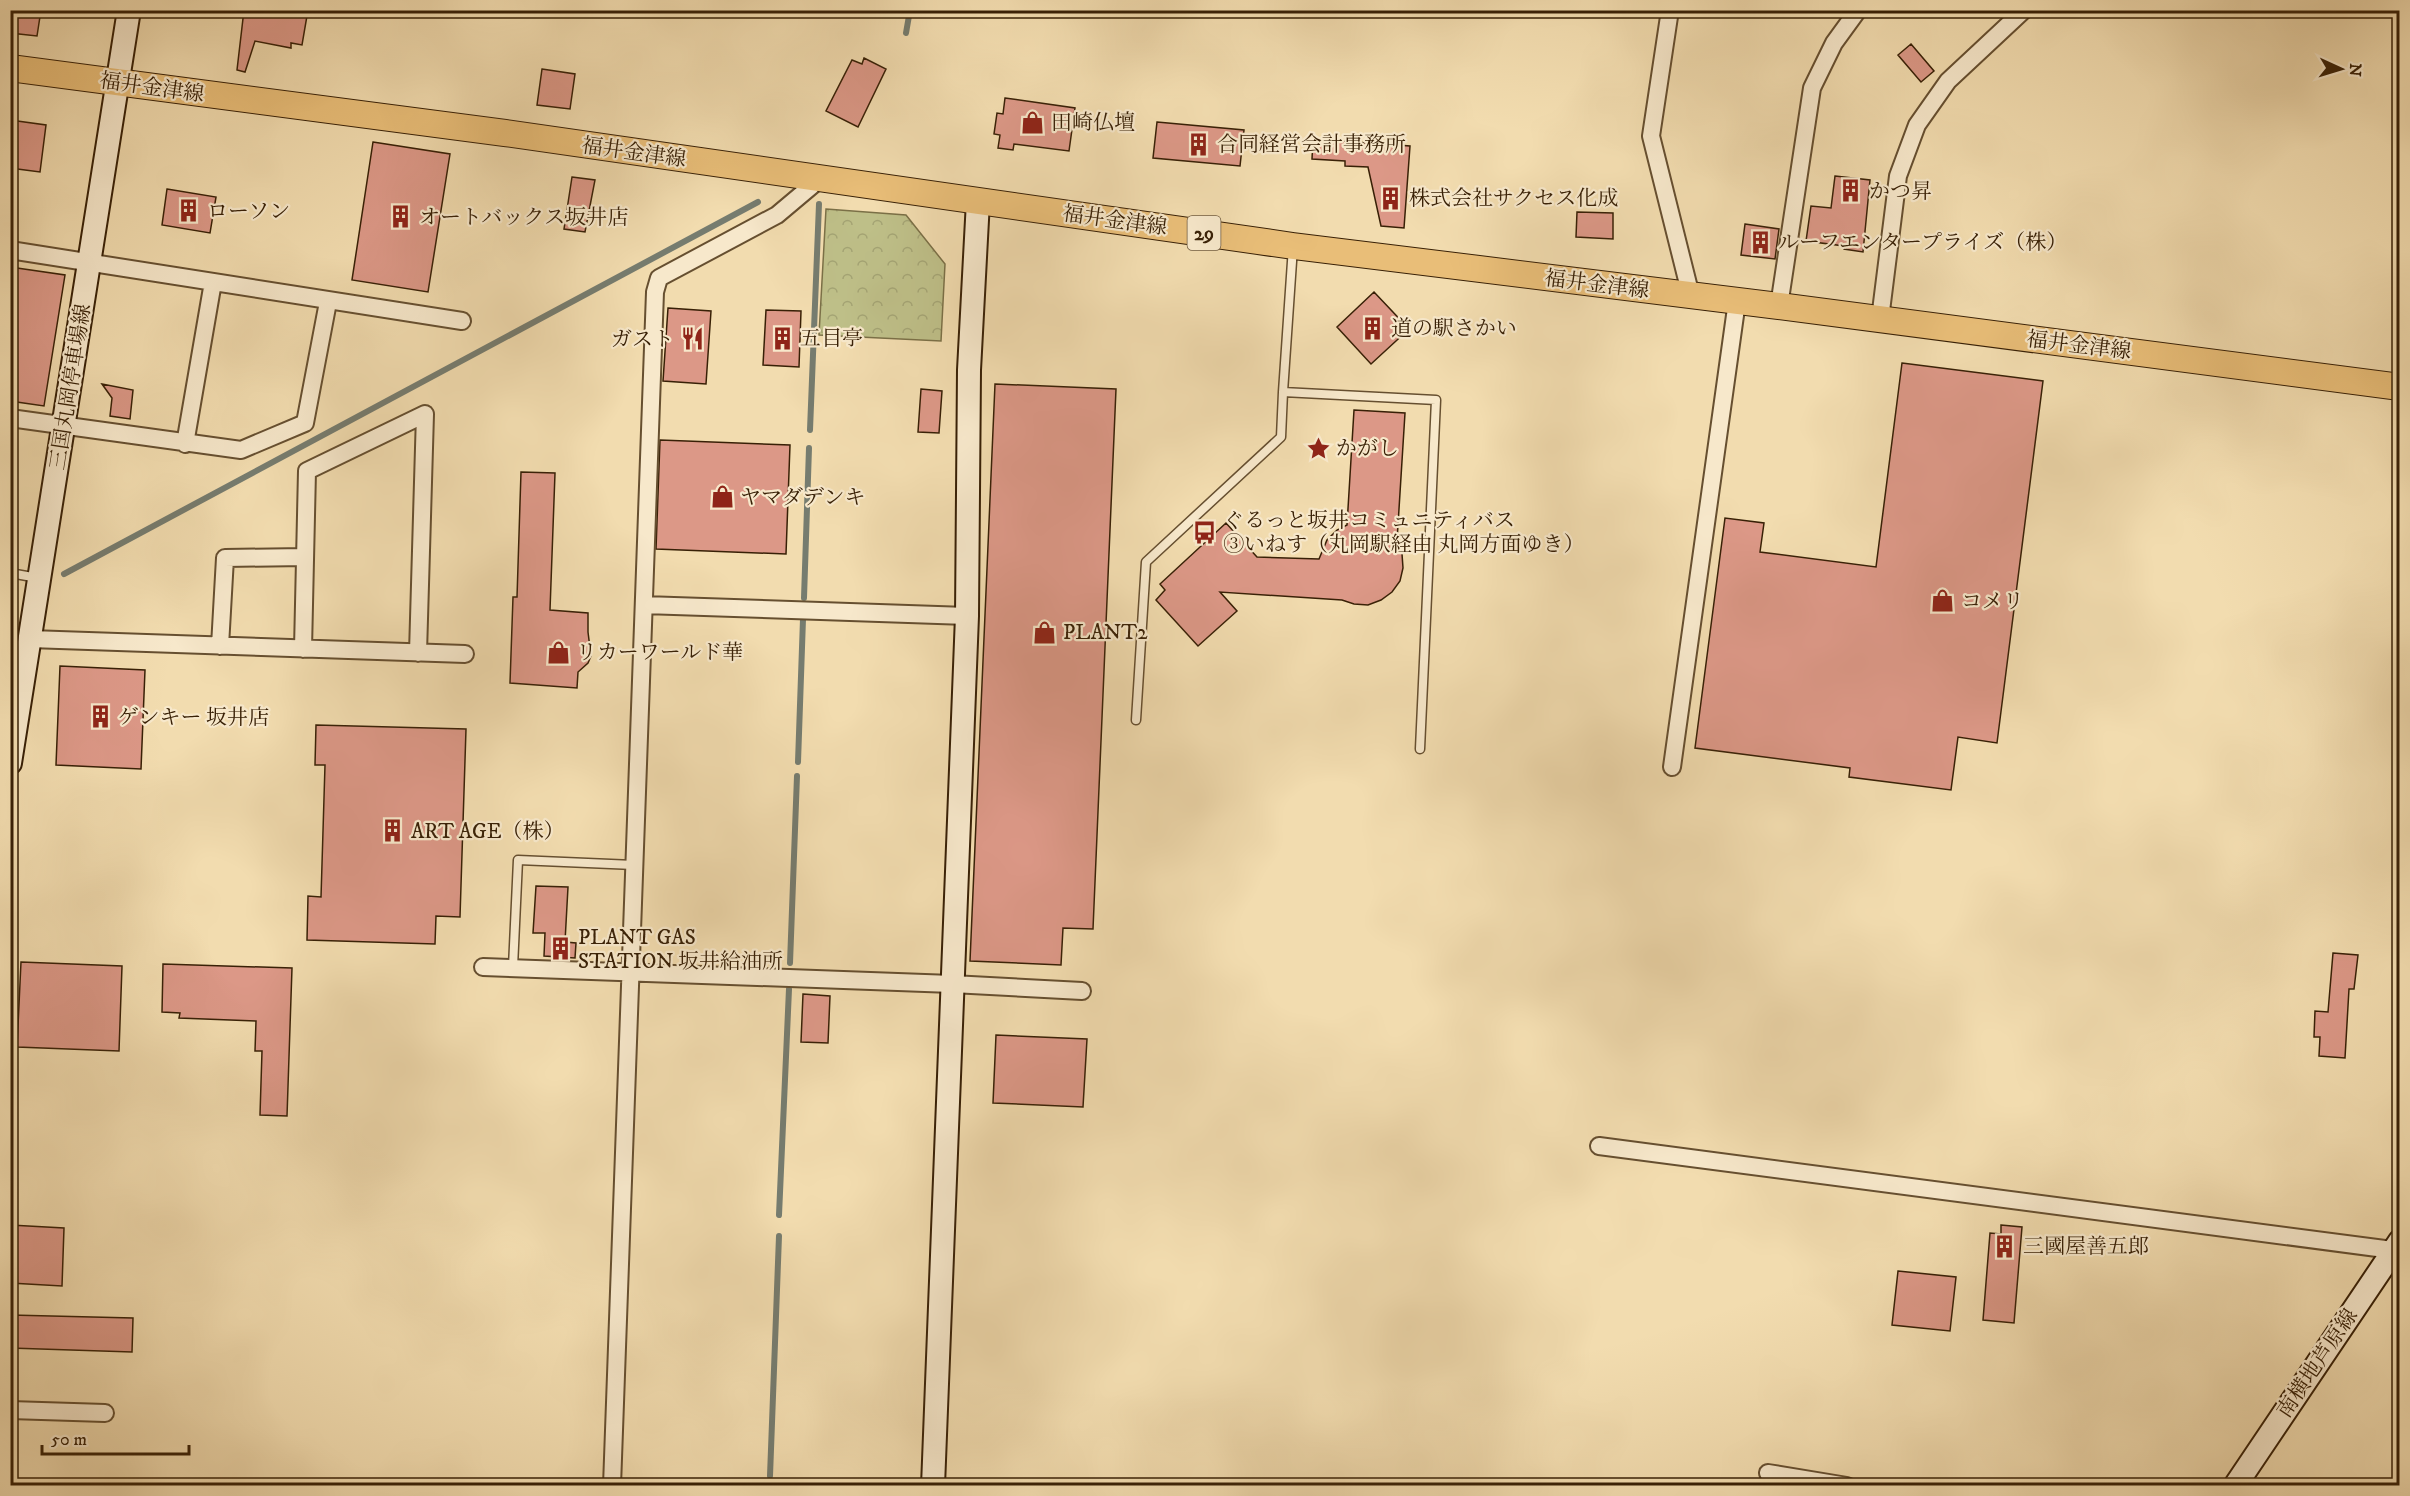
<svg xmlns="http://www.w3.org/2000/svg" width="2410" height="1496" font-family="'IM FELL DW Pica','Noto Serif JP',serif">
  <style>
    .park { fill: url(#park-crowns); stroke: #7b7047; stroke-width: 1.5 }
    .lines { fill: none; stroke-linecap: round; stroke-linejoin: round }
    .stream { stroke: #767c6f; stroke-width: 6 }
    .building { fill: #dc9887; stroke: #382006; stroke-width: 1.5 }
    .lane-casing { stroke: #664f30; stroke-width: 11 }
    .street-casing { stroke: #664f30; stroke-width: 20 }
    .secondary-casing { stroke: #382006; stroke-width: 26 }
    .primary-casing { stroke: #382006; stroke-width: 28 }
    .lane { stroke: #f7e8cb; stroke-width: 8 }
    .street { stroke: #f7e8cb; stroke-width: 16 }
    .secondary { stroke: #f7e8cb; stroke-width: 22 }
    .primary { stroke: #e9be78; stroke-width: 26 }
    .labels { text-anchor: middle; stroke-width: 4.5; stroke-linejoin: round; paint-order: stroke }
    .shield { fill: #f7e8cb; stroke: #715c41; stroke-width: 1.5 }
    .shield-label { font-size: 20px; font-weight: bold; fill: #382006 }
    .street-label { font-size: 21px; fill: #382006; stroke: #f7e8cb }
    .poi-label { font-size: 21px; fill: #382006; stroke: #f7e8cb; text-anchor: start }
  </style>
  <defs>
    <pattern id="park-crowns" width="20" height="18" patternUnits="userSpaceOnUse" patternTransform="scale(1.5)"><rect width="20" height="18" fill="#bebf88"/><path d="M2 6a3 3 0 1 1 6 0M12 15a3 3 0 1 1 6 0" fill="none" stroke="#a4a474"/></pattern>
  </defs>
  <rect width="100%" height="100%" fill="#f2dcaf"/>
  <filter id="stains"><feTurbulence type="fractalNoise" baseFrequency=".00333" numOctaves="4"/><feColorMatrix values="0 0 0 0 .2 0 0 0 0 .09 0 0 0 0 .02 0 0 0 .5 -.17"/></filter>
  <radialGradient id="worn" r=".72"><stop offset=".6" stop-color="#630" stop-opacity="0"/><stop offset="1" stop-color="#630" stop-opacity=".3"/></radialGradient>
  <!-- park -->
  <path class="park" d="M826,209L906,215L945,264L941,341L819,335Z"/>
  <g class="lines">
    <!-- stream -->
    <path class="stream" d="M906,33L910,10
      M810,430L819,204
      M64,574L758,202
      M804,598L809,448
      M798,762L803,619
      M790,963L797,776
      M779,1215L789,989
      M770,1476L779,1236"/>
  </g>
  <!-- building -->
  <path class="building" d="M10,10H41L37,36L10,33Z
    M244,10H308L302,45L291,43V48L255,41L245,72L237,70Z
    M1911,44L1934,71L1921,82L1898,55Z
    M864,58L886,69L858,127L826,111L852,60L862,64Z
    M542,69L575,74L570,109L537,105Z
    M1005,98L1075,108L1069,151L1014,144L1013,150L998,148L1000,135L994,134L997,113L1003,114Z
    M10,120L46,125L40,172L10,168Z
    M1157,122L1244,130L1240,166L1153,158Z
    M1313,139L1410,146L1404,228L1381,226L1368,167L1345,166V161L1312,159Z
    M373,142L450,154L428,292L352,280Z
    M1835,176L1870,180L1863,252L1844,249V246L1806,241L1811,206L1831,208Z
    M572,177L595,180L585,232L564,229Z
    M167,189L216,197L210,233L162,225Z
    M1577,212L1613,213V239L1576,237Z
    M1745,224L1779,229L1775,259L1741,255Z
    M10,267L65,275L44,406L10,401Z
    M1374,292L1409,329L1371,364L1337,327Z
    M668,308L711,311L706,384L663,381Z
    M766,310L801,311L799,367L763,365Z
    M1902,363L2043,381L1997,743L1958,737L1951,790L1849,777L1850,768L1695,748L1725,518L1764,523L1760,552L1876,567Z
    M102,384L133,390L130,419L110,416L112,398Z
    M995,384L1116,389L1093,929L1063,928L1061,965L970,961Z
    M921,389L942,391L939,433L918,432Z
    M1354,410L1405,413L1397,541L1402,554L1403,568L1400,581L1392,592L1381,600L1368,605L1354,604L1342,600L1220,592L1237,611L1198,646L1156,600L1165,590L1160,584L1226,523L1257,557L1319,559L1327,540L1337,530L1347,525Z
    M660,440L790,445L786,554L656,549Z
    M521,472L555,473L550,610L588,613V632L591,656L588,663L578,672L577,688L510,683L513,597H517Z
    M60,666L145,670L141,769L56,765Z
    M316,725L466,729L460,917L436,916L435,944L307,940L308,896L321,897L325,765H315Z
    M536,886L568,887L565,942L576,943L575,958L544,956L545,933H533Z
    M2333,953L2358,955L2354,989H2349L2345,1058L2319,1056L2320,1037H2314L2315,1011L2328,1012Z
    M21,962L122,966L119,1051L17,1047Z
    M163,964L292,968L287,1116L260,1115L262,1051H255L256,1021L179,1018L180,1013L162,1012Z
    M803,994L830,996L828,1043L801,1042Z
    M996,1035L1087,1039L1083,1107L993,1103Z
    M10,1225L64,1228L62,1286L10,1283Z
    M2001,1225L2022,1227L2014,1323L1983,1320L1990,1233L2001,1234Z
    M1898,1271L1956,1277L1950,1331L1892,1325Z
    M10,1315L133,1318L132,1352L10,1348Z"/>
  <g class="lines">
    <defs>
      <path id="lane" d="M1293,247L1283,392L1436,400L1420,749
        M10,573L38,578
        M1136,720L1146,562L1281,437L1283,392
        M513,967L518,860L634,865"/>
      <path id="street" d="M1670,10L1651,136L1691,296
        M10,250L462,321
        M1779,306L1812,88L1834,43L1858,10
        M1880,319L1898,176L1917,125L1948,81L2024,10
        M10,418L241,450L305,423L328,302
        M185,444L213,282
        M644,605L967,616
        M30,639L465,654
        M220,646L225,558L305,557
        M303,649L307,471L425,414L418,653
        M1672,767L1737,301
        M483,967L952,984L1082,991
        M1599,1146L2400,1251
        M10,1410L105,1413
        M1768,1473L1847,1486
        M612,1486L655,292L659,278L777,215L821,178"/>
      <path id="secondary" d="M10,763L129,10
        M933,1486L967,616L969,370L978,201
        M2235,1486L2400,1241"/>
      <path id="primary" d="M10,68L505,133L1293,246L1779,306L2400,387"/>
    </defs>
    <!-- lane casing -->
    <use href="#lane" class="lane-casing"/>
    <!-- street casing -->
    <use href="#street" class="street-casing"/>
    <!-- secondary casing -->
    <use href="#secondary" class="secondary-casing"/>
    <!-- primary casing -->
    <use href="#primary" class="primary-casing"/>
    <!-- lane -->
    <use href="#lane" class="lane"/>
    <!-- street -->
    <use href="#street" class="street"/>
    <!-- secondary -->
    <use href="#secondary" class="secondary"/>
    <!-- primary -->
    <use href="#primary" class="primary"/>
  </g>
  <!-- icons -->
  <defs>
    <symbol id="shop-bare" viewBox="-9 -9 18 18"><path d="M-5-2.5h2.3a2.7 3.5 0 0 1 5.4 0H5L5.5 6h-11ZM-1.5-2.5h3a1.5 2.3 0 0 0-3 0Z" fill="#8f2418" stroke="#f7e8cb" stroke-width="2.5" paint-order="stroke"/></symbol>
    <symbol id="building-bare" viewBox="-9 -9 18 18"><path d="M-4-6H4V6H1V3H-1V6H-4ZM-2.5-4.3h1.7v1.8h-1.7ZM.8-4.3h1.7v1.8H.8ZM-2.5-1h1.7V.8h-1.7ZM.8-1h1.7V.8H.8Z" fill="#8f2418" stroke="#f7e8cb" stroke-width="2.5" paint-order="stroke"/></symbol>
    <symbol id="restaurant-bare" viewBox="-9 -9 18 18"><path d="M-5-6h1v4h1v-4h1v4h1v-4h1v5L-1.5 .5V6h-2V.5L-5-1ZM5-6V6H3V1.5H1.5Q1.5-4 5-6Z" fill="#8f2418" stroke="#f7e8cb" stroke-width="2.5" paint-order="stroke"/></symbol>
    <symbol id="sight-bare" viewBox="-9 -9 18 18"><path d="M0-6L1.8-2.2L6-1.7L2.9 1.2L3.7 5.4L0 3.3L-3.7 5.4L-2.9 1.2L-6-1.7L-1.8-2.2Z" fill="#8f2418" stroke="#f7e8cb" stroke-width="2.5" paint-order="stroke"/></symbol>
    <symbol id="bus-bare" viewBox="-9 -9 18 18"><path d="M-5-6H5V4H4V6H2V4H-2V6H-4V4H-5ZM-3.5-4V0h7V-4ZM-3.5 1.2v1.5H-2V1.2ZM2 1.2v1.5H3.5V1.2Z" fill="#8f2418" stroke="#f7e8cb" stroke-width="2.5" paint-order="stroke"/></symbol>
  </defs>
  <g fill-rule="evenodd">
    <use href="#shop-bare" x="1016" y="106" width="33" height="33"/>
    <use href="#building-bare" x="1182" y="128" width="33" height="33"/>
    <use href="#building-bare" x="1834" y="174" width="33" height="33"/>
    <use href="#building-bare" x="1374" y="182" width="33" height="33"/>
    <use href="#building-bare" x="172" y="194" width="33" height="33"/>
    <use href="#building-bare" x="384" y="200" width="33" height="33"/>
    <use href="#building-bare" x="1744" y="226" width="33" height="33"/>
    <use href="#building-bare" x="1356" y="312" width="33" height="33"/>
    <use href="#building-bare" x="766" y="322" width="33" height="33"/>
    <use href="#restaurant-bare" x="676" y="322" width="33" height="33"/>
    <use href="#sight-bare" x="1302" y="432" width="33" height="33"/>
    <use href="#shop-bare" x="706" y="480" width="33" height="33"/>
    <use href="#bus-bare" x="1188" y="516" width="33" height="33"/>
    <use href="#shop-bare" x="1926" y="584" width="33" height="33"/>
    <use href="#shop-bare" x="1028" y="616" width="33" height="33"/>
    <use href="#shop-bare" x="542" y="636" width="33" height="33"/>
    <use href="#building-bare" x="84" y="700" width="33" height="33"/>
    <use href="#building-bare" x="376" y="814" width="33" height="33"/>
    <use href="#building-bare" x="544" y="932" width="33" height="33"/>
    <use href="#building-bare" x="1988" y="1230" width="33" height="33"/>
  </g>
  <g class="labels">
    <!-- shield labels -->
    <rect class="shield" x="1187.5" y="216" width="33" height="34" rx="4.5"/>
    <g class="shield-label">
      <text x="1204" y="240">29</text>
    </g>
    <!-- street labels -->
    <g class="street-label">
      <text transform="translate(152 87) rotate(8)" y="7">福井金津線</text>
      <text transform="translate(634 152) rotate(8)" y="7">福井金津線</text>
      <text transform="translate(1115 220) rotate(8)" y="7">福井金津線</text>
      <text transform="translate(1597 284) rotate(7)" y="7">福井金津線</text>
      <text transform="translate(2079 345) rotate(7)" y="7">福井金津線</text>
      <text transform="translate(70 387) rotate(-81)" y="7">三国丸岡停車場線</text>
      <text transform="translate(2317 1363) rotate(-56)" y="7">南横地芦原線</text>
    </g>
    <!-- poi labels -->
    <g class="poi-label">
      <text x="1051" y="129">田崎仏壇</text>
      <text x="1217" y="151">合同経営会計事務所</text>
      <text x="1869" y="198">かつ昇</text>
      <text x="1409" y="205">株式会社サクセス化成</text>
      <text x="207" y="218">ローソン</text>
      <text x="419" y="224">オートバックス坂井店</text>
      <text x="1778" y="249">ルーフエンタープライズ（株）</text>
      <text x="1391" y="335">道の駅さかい</text>
      <text x="800" y="345">五目亭</text>
      <text x="674" y="346" text-anchor="end">ガスト</text>
      <text x="1336" y="455">かがし</text>
      <text x="740" y="504">ヤマダデンキ</text>
      <text x="1223" y="527">ぐるっと坂井コミュニティバス<tspan x="1223" dy="24">③いねす（丸岡駅経由 丸岡方面ゆき）</tspan></text>
      <text x="1961" y="608">コメリ</text>
      <text x="1063" y="639">PLANT2</text>
      <text x="576" y="659">リカーワールド華</text>
      <text x="118" y="724">ゲンキー 坂井店</text>
      <text x="411" y="838">ART AGE（株）</text>
      <text x="578" y="944">PLANT GAS<tspan x="578" dy="24">STATION 坂井給油所</tspan></text>
      <text x="2023" y="1253">三國屋善五郎</text>
    </g>
  </g>
  <!-- margin -->
  <rect width="2410" height="1496" fill="none" stroke="#f2dcaf" stroke-width="36"/>
  <rect x="12" y="12" width="2386" height="1472" fill="none" stroke="#382006" stroke-width="3"/>
  <rect x="18" y="18" width="2374" height="1460" fill="none" stroke="#382006" stroke-width="1.5"/>
  <!-- north arrow -->
  <g transform="translate(2341 69) rotate(94)" stroke="#f7e8cb" stroke-width="4.5" paint-order="stroke">
  <path d="M0-4.5L10 22L0 15L-10 22Z" fill="#382006"/>
  <text y="-9" font-size="16" font-weight="bold" text-anchor="middle" fill="#382006">N</text>
  </g>
  <!-- scale -->
  <path d="M42 1445v9h147v-9" fill="none" stroke="#382006" stroke-width="3"/>
  <text x="51" y="1445" font-size="18" fill="#382006" stroke="#f7e8cb" stroke-width="4.5" paint-order="stroke">50 m</text>
  <rect width="100%" height="100%" filter="url(#stains)"/>
  <rect width="100%" height="100%" fill="url(#worn)"/>
</svg>
